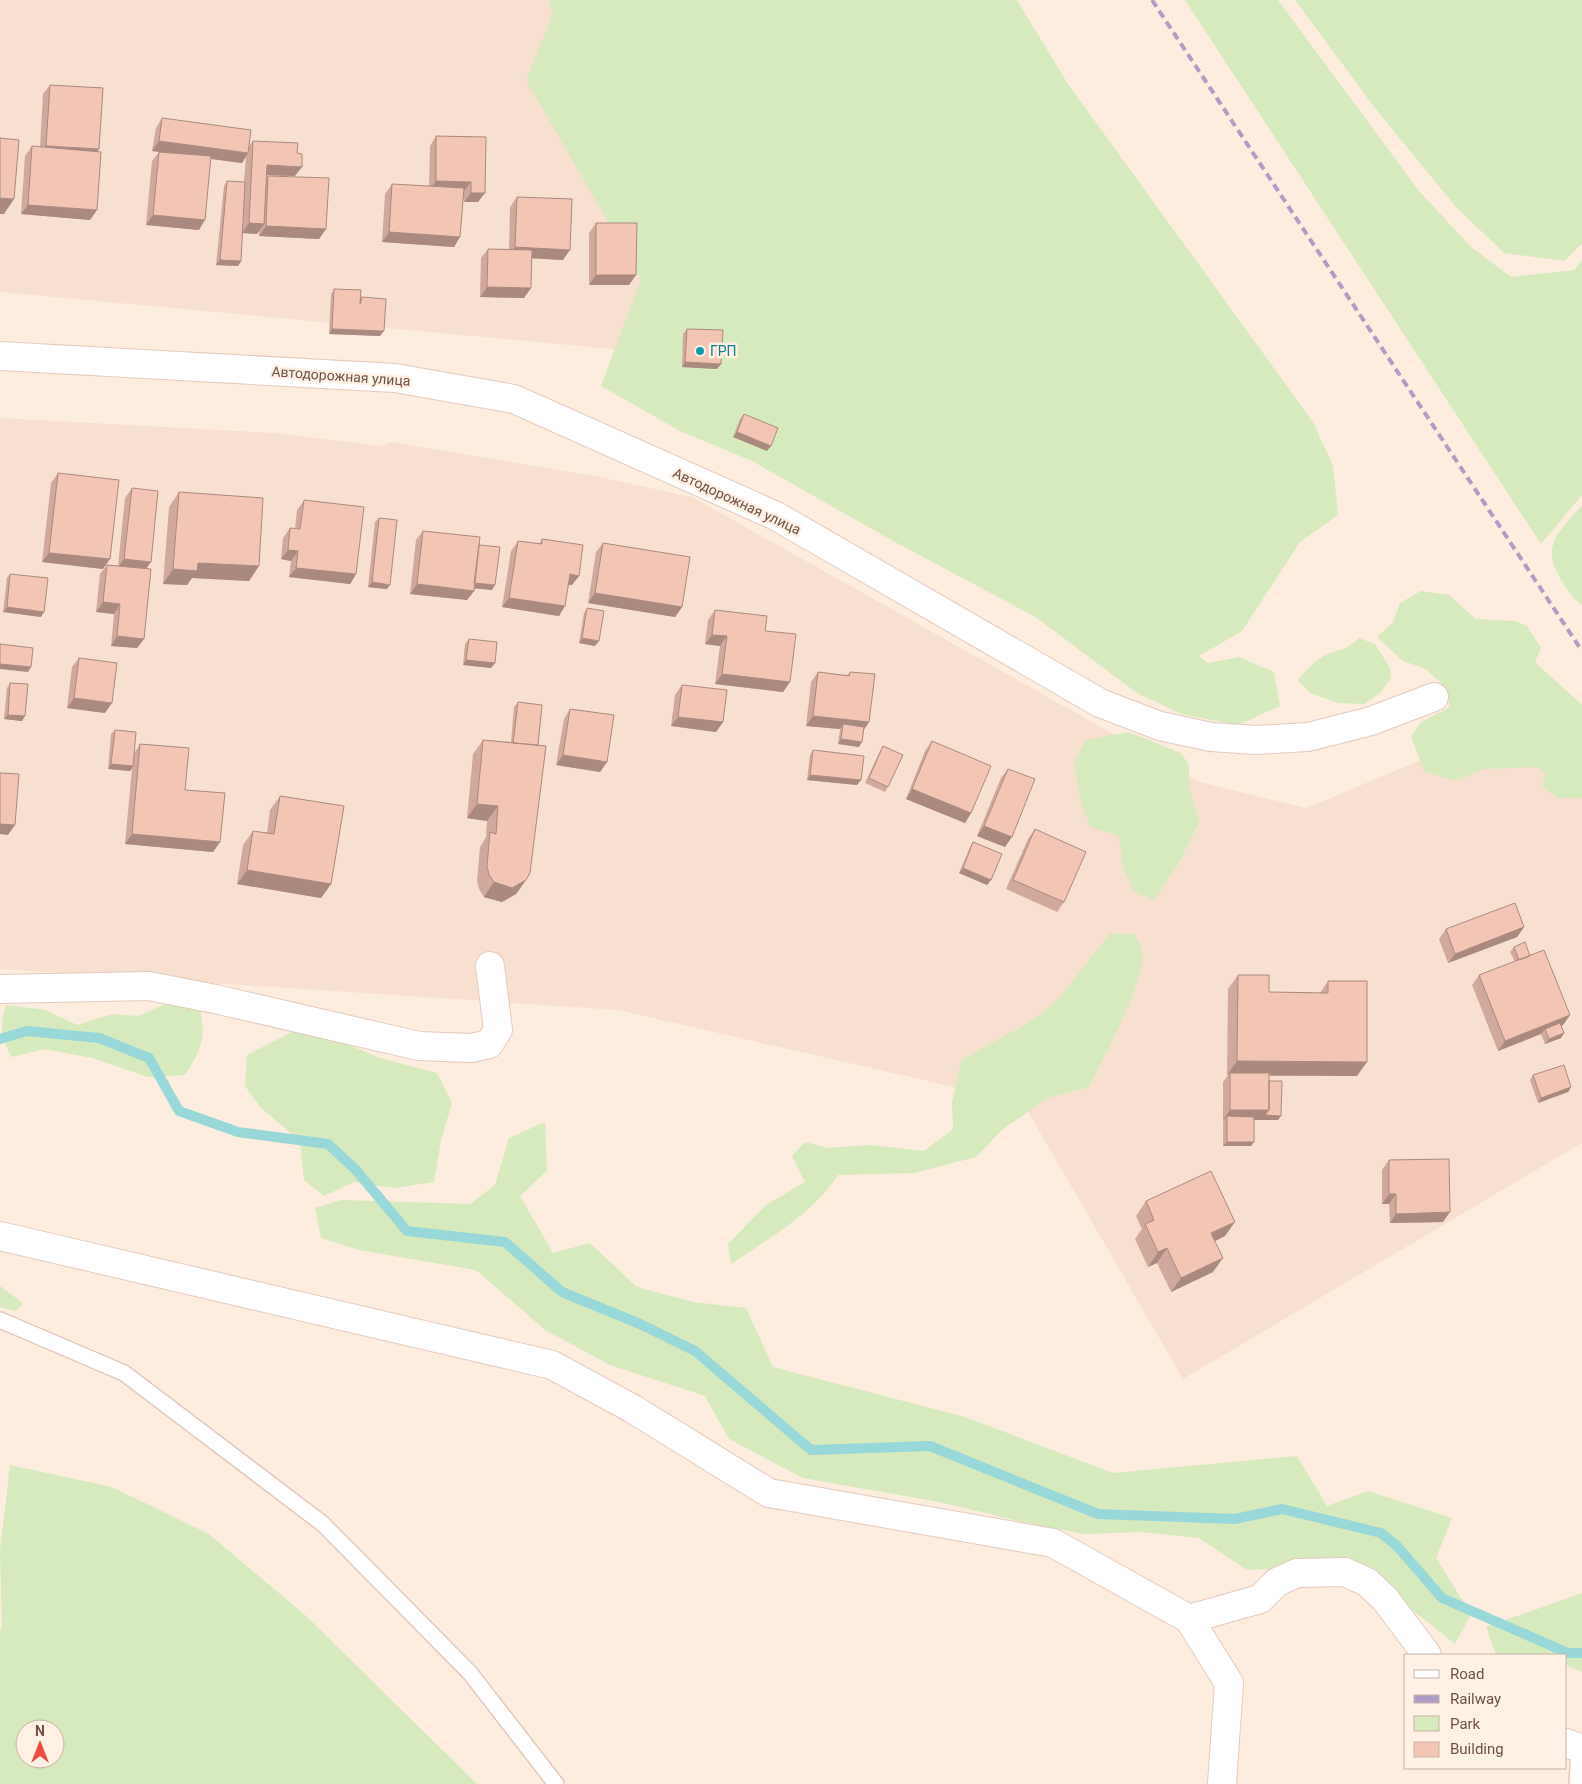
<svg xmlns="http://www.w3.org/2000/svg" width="1582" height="1784" font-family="Roboto,sans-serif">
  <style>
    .residential { fill: #f7e0d0 }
    .green { fill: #d6eabd; fill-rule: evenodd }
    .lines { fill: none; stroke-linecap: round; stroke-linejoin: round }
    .stream { stroke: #99d8d9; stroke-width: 10 }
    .service-casing { stroke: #e3cabe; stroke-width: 18 }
    .minor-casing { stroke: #e3cabe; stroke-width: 30 }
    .service { stroke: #fff; stroke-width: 15 }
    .minor { stroke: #fff; stroke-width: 28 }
    .rail { stroke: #ae9ec5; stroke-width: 4; stroke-dasharray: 8 5; stroke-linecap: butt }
    .wall { fill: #d1a99c }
    .shaded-wall { fill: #aa8a7f }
    .building { fill: #f3c5b5; stroke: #aa8a7f }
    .culture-dot { fill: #0f9aa8; stroke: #fff1e5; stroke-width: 2 }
    .labels { text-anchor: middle; stroke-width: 5; stroke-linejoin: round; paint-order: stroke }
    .culture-label { font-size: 14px; fill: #0d838f; stroke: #fff1e5; text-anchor: start }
    .street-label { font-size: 14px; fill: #735046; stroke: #fff1e5 }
  </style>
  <rect width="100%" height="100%" fill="#fdeddf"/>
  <!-- residential -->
  <path class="residential" d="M0,0H647L676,355L0,292Z
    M0,418L275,433L381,446L391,442L595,476L692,497L1199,782L1306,808L1533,714L1582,784V1143L1183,1379L1023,1103L618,1010L0,969Z"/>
  <!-- green -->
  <path class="green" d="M548,0H1017L1068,84L1313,422L1333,466L1338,515L1300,542L1242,631L1199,656L1208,663L1239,657L1274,672L1280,706L1238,725L1181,714L1137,693L1037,618L895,542L752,461L682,432L601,386L641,279L526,80L553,15Z
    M1185,0H1278L1419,191L1471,247L1511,277L1574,270L1582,260V495L1541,544Z
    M1295,0H1582V243L1565,261L1504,253L1455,206L1375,108Z
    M1582,505V605C1573,599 1568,590 1562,581C1539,546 1559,532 1582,505Z
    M1421,591L1449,595L1476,619L1516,621L1527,626L1541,648L1535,662L1582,705V798H1558L1542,786L1545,774L1538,767L1483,769L1455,781L1424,771L1411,736L1421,722L1450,707L1444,686L1426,669L1403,661L1377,637L1393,622L1400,603Z
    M1359,638L1375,644L1390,668L1391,678L1380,693L1364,704L1338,703L1310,693L1298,680C1307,669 1316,659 1328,654C1344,648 1346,650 1359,638Z
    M1129,732L1181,753L1189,765V787L1199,822L1181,859L1154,901L1134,891L1123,867L1119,836L1090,827L1080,799L1074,762L1086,740Z
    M1110,933L1134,934C1137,939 1141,946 1142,951C1148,977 1102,1061 1089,1087L1048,1098L1002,1130L976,1157L914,1173L838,1175C813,1214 768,1239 731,1264L728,1244L766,1205L805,1182L792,1156L805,1142L828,1148L871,1145L924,1151L953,1129L952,1103L961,1060L1025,1025L1057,1001Z
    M165,1004H186L200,1010C207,1038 200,1052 185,1075L148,1077L92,1058L45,1049L12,1057C0,1038 0,1027 6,1005L46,1010L77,1025L112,1014L138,1016Z
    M304,1026L380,1058L437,1073L452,1103L441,1140L434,1182L395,1188L354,1182L324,1196L304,1180L300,1141L261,1108L245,1086L247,1055Z
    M545,1122L547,1171L520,1196L553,1253L590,1243L637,1287L693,1302L746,1308L773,1367L965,1417L1113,1473L1297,1456L1327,1506L1368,1491L1452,1518L1436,1558L1471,1614L1455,1644L1410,1608L1379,1576L1289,1568L1247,1570L1199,1538L1141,1532L1085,1534L1036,1525L939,1502L803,1478L729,1439L705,1396L610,1365L545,1330L476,1270L359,1250L321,1238L315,1208L341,1200L470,1204L495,1185L509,1138Z
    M0,1286L23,1303L16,1311L0,1307Z
    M10,1465L112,1487L209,1534L305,1615L477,1784H0V1631L2,1625L0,1551ZM25,1729H55V1759H25Z
    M1582,1593V1672L1566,1665V1655L1496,1654L1486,1627Z"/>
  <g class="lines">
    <!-- stream -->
    <path class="stream" d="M0,1039L27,1031L99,1038L149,1058L179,1111L238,1132L328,1144L356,1170L407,1231L505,1242L562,1292L640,1324L695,1351L811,1450L930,1446L1098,1514L1235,1519L1282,1509L1381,1533L1397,1546L1442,1598L1568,1653H1582"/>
    <defs>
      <path id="service" d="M0,1320L124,1373L323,1524L470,1673L556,1784
        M1577,1784L1579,1749"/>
      <path id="minor" d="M0,356L395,378L514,399L776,516L1100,703L1160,726L1211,737L1256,740L1308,737L1371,721L1434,697
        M0,989L149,986L215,999L419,1046L471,1048L489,1044L498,1030L490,966
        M0,1236L552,1365L633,1409L769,1493L1053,1543L1189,1619L1229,1683L1222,1784
        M1189,1619L1260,1599L1277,1582L1297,1573L1345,1572L1367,1582L1385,1599L1427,1655
        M1566,1743L1582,1749"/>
    </defs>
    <!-- service casing -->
    <use href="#service" class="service-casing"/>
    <!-- minor casing -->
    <use href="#minor" class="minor-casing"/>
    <!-- service -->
    <use href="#service" class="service"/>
    <!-- minor -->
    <use href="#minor" class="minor"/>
    <!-- rail -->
    <path class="rail" d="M1152,0L1582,651"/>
  </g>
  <!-- wall -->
  <path class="wall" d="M50,85L98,151L97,210L90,220L21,214L25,156L32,146L40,147L43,94Z
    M162,118L249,146L253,141L295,176L267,175L266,179L268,176L326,229L319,239L259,236V231L257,234L242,233L241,261L238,266L216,265L224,186L227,181L244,182L246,157L242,163L211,159L199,230L146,225L152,161L159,152L152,151L156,128Z
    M436,136L486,137L478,202H464V191L460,237L454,247L382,242L385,194L392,184L429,186L430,146Z
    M517,197L563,260L532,258L524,298L480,297L481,258L488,249H509L510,207Z
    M596,223L629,285H589V233Z
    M334,289L361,299L362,297L380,336L329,334L331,294Z
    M687,329L717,369L682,367L683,334Z
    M744,414L767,451L733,437L740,419Z
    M58,473L110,559L103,569L42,562L51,483Z
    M132,488L146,569L144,639L137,648L111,646L114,614L96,612L100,574L107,565L118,566L125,498Z
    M179,492L259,566L249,581L192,578L187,585L163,584L169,507Z
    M304,500L356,574L350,584L289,577L291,561L281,559L283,538L290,528L295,529L297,510Z
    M379,518L387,589L368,587L375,522Z
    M423,531L479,545L492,590L474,588V591L467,600L410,594L416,540Z
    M542,539L572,585H569L559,616L502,607L511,551L518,541L539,544Z
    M603,543L682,607L675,617L588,603L596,552Z
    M10,574L41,617L3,612L7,578Z
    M587,608L595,646L579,643L584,613Z
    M715,610L765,631L790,682L783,692L715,684L720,646L705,644L708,620Z
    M469,639L495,663L491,668L463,665L465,644Z
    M79,658L105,713L67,708L72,667Z
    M818,672L847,675L850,672L869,722L864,730L859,747L838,744L840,729L806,726L811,682Z
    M10,683L22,721L4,719L7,688Z
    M682,685L723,722L716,732L671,726L675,695Z
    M518,702L538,745L526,880L516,894L502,902L484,897L479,889L477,881L480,847L486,837L487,821L467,818L473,754L483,740L511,742L514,707Z
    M570,709L607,762L600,772L556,765L564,719Z
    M115,730L135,752L140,744L185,790L220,842L213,852L125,844L132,768L130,771L108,769L111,734Z
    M932,741L971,813L965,823L906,799L925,751Z
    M883,746L888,787L885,792L865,783L880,751Z
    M813,750L861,780L857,785L807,780L810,755Z
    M1008,769L1005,847L977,836L1001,778Z
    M280,796L331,884L321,898L237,884L243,845L253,831L267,833L270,810Z
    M1035,829L1064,902L1057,912L1006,889L1028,839Z
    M973,842L991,880L987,885L959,873L970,847Z
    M1524,927L1517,937L1448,963L1439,939L1446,929Z
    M1514,947L1530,956L1570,1015L1563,1025L1561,1026L1564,1033L1561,1038L1545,1044L1541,1034L1498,1051L1472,985L1479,975L1515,962L1510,952Z
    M1238,975L1269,992L1320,993L1328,981L1357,1076H1269V1081L1278,1120H1254L1251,1146H1223V1121L1224,1120H1223V1082L1228,1075H1227L1228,989Z
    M1533,1075L1571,1087L1568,1092L1538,1103L1530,1080Z
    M1389,1160L1443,1222L1390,1223L1389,1204H1382V1170Z
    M1146,1201L1225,1236L1215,1241L1213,1272L1171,1292L1157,1263L1148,1267L1135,1239L1142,1229L1136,1216Z"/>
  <!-- shaded-wall -->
  <path class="shaded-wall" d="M159,141L248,153L242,163L152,151Z
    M46,146L99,149L92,159L39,156Z
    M267,165L302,167L295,176L260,175Z
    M436,181L471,182L464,191H429Z
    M471,193H485L478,202H464Z
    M0,198L14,199L4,214H0Z
    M28,205L97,210L90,220L21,214Z
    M153,215L205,220L199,230L146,225Z
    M249,223L264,224L257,234L242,233Z
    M266,226L326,229L319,239L259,236Z
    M389,232L460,237L454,247L382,242Z
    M515,247L570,250L563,260L508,257Z
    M220,260L241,261L238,266L216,265Z
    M596,275H636L629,285H589Z
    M487,287L531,288L524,298L480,297Z
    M332,329L384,331L380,336L329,334Z
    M685,362L721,364L717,369L682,367Z
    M737,432L771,446L767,451L733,437Z
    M288,550L298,551L291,561L281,559Z
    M49,553L110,559L103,569L42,562Z
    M124,559L151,562L144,572L117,569Z
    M198,563L259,566L249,581L192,578L187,585L163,584L173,569Z
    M296,568L356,574L350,584L289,577Z
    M570,574L579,576L572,585L563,584Z
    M372,582L390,585L387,589L368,587Z
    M473,583L495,585L492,590L470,588Z
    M417,584L474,591L467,600L410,594Z
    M595,593L682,607L675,617L588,603Z
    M509,598L565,606L559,616L502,607Z
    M103,602L120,604L114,614L96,612Z
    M7,607L44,612L41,617L3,612Z
    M712,635L727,636L720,646L705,644Z
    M117,636L144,639L137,648L111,646Z
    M582,638L599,641L595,646L579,643Z
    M466,660L495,663L491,668L463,665Z
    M0,664L31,667L28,672L0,669Z
    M722,674L790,682L783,692L715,684Z
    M74,698L112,703L105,713L67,708Z
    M8,715L25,716L22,721L4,719Z
    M813,716L869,722L862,732L843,724L840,729L806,726Z
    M678,717L723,722L716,732L671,726Z
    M841,739L862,742L859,747L838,744Z
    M563,755L607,762L600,772L556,765Z
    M111,764L133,766L130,771L108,769Z
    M810,775L861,780L857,785L807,780Z
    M912,789L971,813L965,823L906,799Z
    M477,804L498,806L487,821L467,818Z
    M0,824L15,825L8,835L0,834Z
    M984,826L1012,837L1005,847L977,836Z
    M132,834L220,842L213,852L125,844Z
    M963,868L991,880L987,885L959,873Z
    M247,870L331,884L321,898L237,884Z
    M526,880L516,894L502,902L484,897L494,882Z
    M1524,927L1517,937L1448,963L1455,954Z
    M1570,1015L1563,1025L1546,1032L1545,1029L1541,1034L1498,1051L1505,1041Z
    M1564,1033L1561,1038L1545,1044L1549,1039Z
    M1237,1061L1367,1062L1357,1076L1230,1075V1073L1227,1075Z
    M1571,1087L1568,1092L1538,1103L1541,1098Z
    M1230,1110H1269L1281,1116L1278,1120H1227V1116L1224,1120H1223Z
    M1227,1142H1254L1251,1146H1223Z
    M1389,1194H1396L1389,1204H1382Z
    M1450,1212L1443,1222L1390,1223L1396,1214Z
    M1235,1222L1225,1236L1201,1248L1211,1233Z
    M1167,1248L1157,1263L1148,1267L1158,1252Z
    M1223,1258L1213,1272L1171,1292L1181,1278Z"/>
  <!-- building -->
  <path class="building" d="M50,85L103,88L99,149L46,146Z
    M162,118L251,130L248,153L159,141Z
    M436,136L486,137L485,193H471V182L436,181Z
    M0,138L19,140L14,199L0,198Z
    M253,141L298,143L297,153L302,154V167L267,165L264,224L249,223Z
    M32,146L101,152L97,210L28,205Z
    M159,152L211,156L205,220L153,215Z
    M268,176L329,178L326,229L266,226Z
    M227,181L245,182L241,261L220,260Z
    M392,184L464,188L460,237L389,232Z
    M517,197L572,199L570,250L515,247Z
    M596,223H637L636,275H596Z
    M488,249L532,250L531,288L487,287Z
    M334,289L361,290L360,304L362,297L386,299L384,331L332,329Z
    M687,329L723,330L721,364L685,362Z
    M744,414L778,428L771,446L737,432Z
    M58,473L119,480L110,559L49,553Z
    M132,488L158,491L151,562L124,559Z
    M179,492L263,498L259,566L198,563L197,571L173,569Z
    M304,500L364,507L356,574L296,568L298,551L288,550L290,528L300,529Z
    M379,518L397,520L390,585L372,582Z
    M423,531L480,537L474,591L417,584Z
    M542,539L583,545L579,576L570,574L565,606L509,598L518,541L542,544Z
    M603,543L690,557L682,607L595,593Z
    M479,545L500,547L495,585L474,583Z
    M107,565L151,569L144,639L117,636L120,604L103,602Z
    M10,574L48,578L44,612L7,607Z
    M587,608L604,611L599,641L582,638Z
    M715,610L767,616L765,631L796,634L790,682L722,674L727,636L712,635Z
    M469,639L497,642L495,663L466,660Z
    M0,644L33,648L31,667L0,664Z
    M79,658L117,663L112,703L74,698Z
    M818,672L849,676L850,672L875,674L869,722L813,716Z
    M10,683L28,684L25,716L8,715Z
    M682,685L727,690L723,722L678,717Z
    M518,702L542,705L538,745L513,743Z
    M570,709L614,715L607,762L563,755Z
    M843,724L864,727L862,742L841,739Z
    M115,730L136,732L133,766L111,764Z
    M483,740L546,746L530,873L526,880L512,888L494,882L489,875L487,866L490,832L496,834L498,806L477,804Z
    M932,741L991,766L971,813L912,789Z
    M140,744L189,748L185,790L225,793L220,842L132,834Z
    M883,746L903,755L888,787L869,778Z
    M813,750L864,756L861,780L810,775Z
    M1008,769L1035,779L1012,837L984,826Z
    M0,773L19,774L15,825L0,824Z
    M280,796L344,806L331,884L247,870L253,831L274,834Z
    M1035,829L1086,852L1064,902L1013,880Z
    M973,842L1002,854L991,880L963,868Z
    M1515,903L1524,927L1455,954L1446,929Z
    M1525,942L1530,956L1519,960L1514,947Z
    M1544,950L1570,1015L1505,1041L1479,975Z
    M1238,975H1269V992L1328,993V981H1367V1062L1237,1061Z
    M1560,1023L1564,1033L1549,1039L1545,1029Z
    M1564,1065L1571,1087L1541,1098L1533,1075Z
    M1230,1073H1269V1110H1230Z
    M1269,1081H1282L1281,1116L1265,1115L1269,1110Z
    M1227,1116L1254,1117V1142H1227Z
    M1449,1159L1450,1212L1396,1214V1194H1389V1160Z
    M1211,1171L1235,1222L1211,1233L1223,1258L1181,1278L1167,1248L1158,1252L1145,1224L1154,1220L1146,1201Z"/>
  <!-- markers -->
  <circle class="culture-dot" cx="700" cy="351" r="5"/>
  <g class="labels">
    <!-- culture labels -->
    <g class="culture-label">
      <text x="710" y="356">ГРП</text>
    </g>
    <!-- street labels -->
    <g class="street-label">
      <text transform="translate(341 376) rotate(4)" y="5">Автодорожная улица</text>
      <text transform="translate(737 501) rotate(25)" y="5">Автодорожная улица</text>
    </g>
  </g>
  <!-- legend -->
  <rect x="1404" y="1654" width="162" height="115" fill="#fff1e5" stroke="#c7b1a5"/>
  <rect x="1414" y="1670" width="25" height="8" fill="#ffffff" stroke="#c7b1a5"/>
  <text x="1450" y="1679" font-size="15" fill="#735046">Road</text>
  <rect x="1414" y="1695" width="25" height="8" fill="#ae9ec5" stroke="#c7b1a5"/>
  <text x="1450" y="1704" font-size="15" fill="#735046">Railway</text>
  <rect x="1414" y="1716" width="25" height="15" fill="#d6eabd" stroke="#c7b1a5"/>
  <text x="1450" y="1729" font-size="15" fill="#735046">Park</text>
  <rect x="1414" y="1742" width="25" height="15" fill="#f3c5b5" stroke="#c7b1a5"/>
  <text x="1450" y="1754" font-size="15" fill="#735046">Building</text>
  <!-- north arrow -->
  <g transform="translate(40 1744)"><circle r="24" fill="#fff1e5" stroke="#c7b1a5"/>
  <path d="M0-4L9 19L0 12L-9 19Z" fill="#ec4d3e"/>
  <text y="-8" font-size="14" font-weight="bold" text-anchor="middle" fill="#735046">N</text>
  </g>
</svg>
